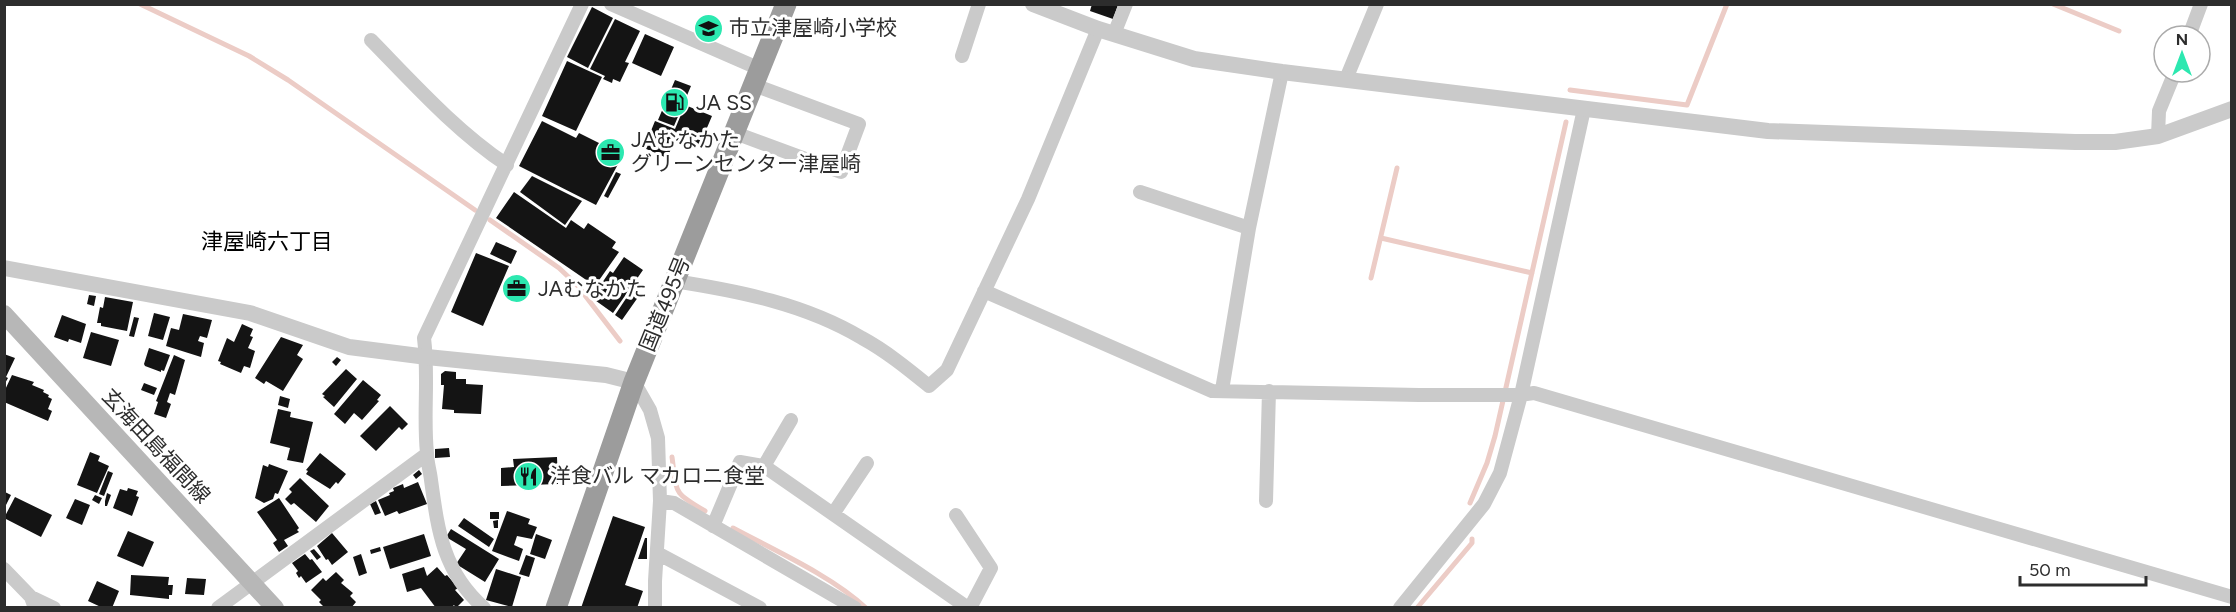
<svg xmlns="http://www.w3.org/2000/svg" width="2236" height="612" font-family="Figtree,'Noto Sans JP',sans-serif">
  <style>
    .lines { fill: none; stroke-linecap: round; stroke-linejoin: round }
    .stream { stroke: #ecccc6; stroke-width: 5 }
    .building { fill: #141414 }
    .minor { stroke: #cacaca; stroke-width: 14 }
    .tertiary { stroke: #cacaca; stroke-width: 16 }
    .secondary { stroke: #b7b7b7; stroke-width: 18 }
    .trunk { stroke: #9c9c9c; stroke-width: 21 }
    .labels { text-anchor: middle; stroke-width: 6; stroke-linejoin: round; paint-order: stroke }
    .poi-label { font-size: 21px; fill: #2d2d2d; stroke: #fff; text-anchor: start }
    .street-label { font-size: 21px; fill: #2d2d2d; stroke: #fff }
    .neighbourhood-label { font-size: 22px; fill: #000; stroke: #fff }
  </style>
  <rect width="100%" height="100%" fill="#fff"/>
  <g class="lines">
    <!-- stream -->
    <path class="stream" d="M140,4L249,56L288,80L475,210
      M2053,4L2119,31
      M1570,90L1687,105L1727,4
      M490,220L559,268L577,285L620,341
      M1381,238L1532,273
      M1371,278L1397,168
      M672,457C677,493 672,492 705,511
      M1470,503L1487,463L1495,436L1566,122
      M733,528C774,550 832,576 866,608
      M1417,608L1472,543V539"/>
  </g>
  <!-- building -->
  <path class="building" d="M1092,4H1115L1118,5L1113,19L1090,11Z
    M592,7L613,18L588,68L567,57Z
    M615,19L640,31L625,62L629,63L620,82L613,79L612,83L603,79L605,76L590,69Z
    M645,34L674,47L661,76L632,63Z
    M567,61L602,77L576,131L542,116Z
    M675,80L691,86L674,126L658,120Z
    M685,105L712,116L698,149L675,140L667,158L644,148L655,121L675,129Z
    M542,121L576,138L579,133L623,155L596,205L519,166Z
    M616,172L621,174L608,198L604,196Z
    M532,176L582,201L565,225L520,192Z
    M514,192L566,228L571,220L584,229L588,223L616,242L612,248L619,252L595,286L496,218Z
    M496,242L517,251L511,264L490,254Z
    M476,253L509,266L483,326L451,312Z
    M624,257L643,270L613,313L592,298L610,271L613,273Z
    M633,288L641,293L622,320L615,315Z
    M89,295L96,296L94,306L87,304Z
    M105,297L133,302L127,331L101,326V323H97L100,307L103,308Z
    M154,313L170,317L163,340L148,336Z
    M183,314L212,320L207,338L200,336L198,341L204,343L201,357L166,346L171,328L179,330Z
    M62,315L86,324L81,343L69,339L68,342L54,337Z
    M134,317L139,318L134,337L129,336Z
    M242,324L253,329L250,336L253,337L248,348L255,351L250,368L244,366L241,373L220,364L221,362L218,361L227,338L234,342Z
    M91,332L119,340L111,366L83,358Z
    M281,337L303,345L297,355L303,359L283,391L266,381L264,384L255,378Z
    M149,348L170,355L164,371L161,370V372L145,366L144,364Z
    M4,354L15,358L6,377L8,378L4,385Z
    M174,355L185,360L175,395L170,393L167,402L171,404L166,418L154,414L158,402L156,401Z
    M337,357L341,360L336,366L332,362Z
    M346,369L357,379L334,407L323,397L325,396L322,394Z
    M445,371L456,372V379H466V384L483,385L481,414L454,413V410L442,409L444,385H441V374Z
    M12,375L34,382L32,385L44,390L43,392L49,395L48,397L52,399L48,409L52,411L48,421L4,402V392Z
    M363,380L381,395L377,400L379,401L362,420L354,413L345,424L334,414Z
    M144,383L157,388L154,395L141,390Z
    M280,396L290,399L288,408L278,405Z
    M390,406L408,424L402,430L399,427L376,451L360,436Z
    M134,407L145,419L138,427L126,414Z
    M278,409L291,412L290,417L313,422L303,463L287,460L290,448L270,443Z
    M449,448L450,457L435,458V449Z
    M90,452L100,456L98,461L109,466L97,493L77,485Z
    M320,453L346,474L338,484L336,482L330,489L306,474L308,471L306,470Z
    M557,457L558,484L501,486V468L514,467L513,459Z
    M269,464L288,471L278,494L275,493L273,499L264,503L255,498L263,465L268,467Z
    M419,470L422,474L416,479L413,475Z
    M108,471L113,473L104,496L99,494Z
    M300,478L329,506L316,522L294,503L291,505L285,499L292,492L289,489Z
    M418,482L427,504L399,514L397,511L385,516L378,500L390,495L389,493L394,491L393,488L403,484L404,488Z
    M128,488L138,491L136,496L139,497L132,516L113,508L120,489L127,491Z
    M5,492L11,495L5,507Z
    M107,493L111,495L107,506H105V501Z
    M95,495L102,498L99,504L92,500Z
    M15,497L52,515L41,537L4,518Z
    M279,498L299,528L297,530L299,532L284,540L288,546L279,552L273,543L277,540L257,512Z
    M75,499L90,505L82,525L66,518Z
    M376,501L381,513L375,515L370,504Z
    M507,511L530,519L528,524L537,527L532,539L517,536L514,545L523,549L519,561L492,551Z
    M490,512H499V519H490Z
    M613,516L645,527L625,585L643,591L637,608H581Z
    M464,518L494,539L489,547L458,526Z
    M498,520V528H494L493,521Z
    M451,529L499,559L485,582L456,564L466,549L446,537Z
    M128,531L154,542L143,567L117,556Z
    M332,533L348,552L332,565L328,559L326,560L317,546Z
    M424,534L431,556L390,569L383,547Z
    M536,534L552,540L545,559L530,554Z
    M645,538H647V559H638Z
    M380,547L381,551L371,554L370,550Z
    M314,549L321,557L317,560L310,551Z
    M305,554L310,560L312,559L322,572L306,583L301,576L299,578L296,573L298,571L292,563Z
    M361,554L367,573L359,576L353,557Z
    M526,555L535,558L529,577L519,574Z
    M424,567L427,576L437,567L445,576L447,575L458,588L455,590L464,600L456,608L454,605L451,608H436L421,588L407,592L402,574Z
    M496,569L521,577L512,607L486,600Z
    M336,572L344,580L341,583L353,593L350,596L356,602L351,608H325L319,602L321,600L311,590L323,578L326,581Z
    M131,575L169,577L168,585H173L172,595H169V599L130,595Z
    M187,578L206,579L204,595L185,594Z
    M97,581L119,591L112,608H103L88,601Z"/>
  <g class="lines">
    <!-- minor -->
    <path class="minor" d="M611,4L760,69
      M1114,34L1126,4
      M2189,36L2201,4
      M371,40C414,84 456,131 507,165
      M962,56L979,4
      M1346,79L1377,4
      M735,133L841,172L859,124L754,85
      M2158,136L2159,111L2175,72
      M1140,192L1249,228
      M674,281C739,291 805,304 862,338C886,351 908,369 929,386L947,370L1028,199L1098,29
      M984,291L1212,391L1419,395H1521L1534,393L2232,597
      M634,382L650,410L658,438L660,501L655,581V608
      M1222,390L1249,228L1282,72
      M764,466L791,420
      M660,501L674,503L855,608
      M1266,501L1269,391
      M833,514L867,463
      M956,515L991,568L970,608
      M713,526L740,462L764,466L968,608
      M657,553L760,608
      M4,569L31,597L35,608
      M31,597L54,608
      M218,608L427,454
      M484,608C443,572 438,531 431,480C430,471 427,462 427,453C423,415 429,377 424,338L582,4
      M1400,608L1484,504L1500,473L1521,395L1584,109"/>
    <!-- tertiary -->
    <path class="tertiary" d="M1033,4L1098,29L1194,59L1282,72L1768,131L2075,142H2115L2158,136L2232,109
      M4,268L250,313L349,347L427,357L606,375L634,382"/>
    <!-- secondary -->
    <path class="secondary" d="M4,314L275,608"/>
    <!-- trunk -->
    <path class="trunk" d="M556,608L634,382L786,4"/>
  </g>
  <!-- icons -->
  <defs>
    <symbol id="school-disc" viewBox="-11 -11 22 22"><circle r="9.5" fill="#2ce8b0" stroke="#fff"/><path d="M0-5L7-2L0 1L-7-2ZM-4 1L0 2.5L4 1V4Q0 6-4 4Z" fill="#111"/></symbol>
    <symbol id="fuel-disc" viewBox="-11 -11 22 22"><circle r="9.5" fill="#2ce8b0" stroke="#fff"/><path d="M-5.5-6h7V0h2V4h1.3V-2.5L3-4.5l.8-.8L6-3V5H2.5V1h-1V6h-7ZM-4.2-4.7v3.2H.2V-4.7Z" fill="#111"/></symbol>
    <symbol id="office-disc" viewBox="-11 -11 22 22"><circle r="9.5" fill="#2ce8b0" stroke="#fff"/><path d="M-6-3h4V-5.5h4V-3h4V5H-6ZM-1-4.5V-3h2v-1.5ZM-6 0V1H6V0Z" fill="#111"/></symbol>
    <symbol id="restaurant-disc" viewBox="-11 -11 22 22"><circle r="9.5" fill="#2ce8b0" stroke="#fff"/><path d="M-5-6h1v4h1v-4h1v4h1v-4h1v5L-1.5 .5V6h-2V.5L-5-1ZM5-6V6H3V1.5H1.5Q1.5-4 5-6Z" fill="#111"/></symbol>
  </defs>
  <g fill-rule="evenodd">
    <use href="#school-disc" x="692" y="12" width="33" height="33"/>
    <use href="#fuel-disc" x="658" y="86" width="33" height="33"/>
    <use href="#office-disc" x="594" y="136" width="33" height="33"/>
    <use href="#office-disc" x="500" y="272" width="33" height="33"/>
    <use href="#restaurant-disc" x="512" y="460" width="33" height="33"/>
  </g>
  <g class="labels">
    <!-- poi labels -->
    <g class="poi-label">
      <text x="729" y="35">市立津屋崎小学校</text>
      <text x="696" y="110">JA SS</text>
      <text x="631" y="147">JAむなかた<tspan x="631" dy="24">グリーンセンター津屋崎</tspan></text>
      <text x="538" y="296">JAむなかた</text>
      <text x="550" y="483">洋食バル マカロニ食堂</text>
    </g>
    <!-- street labels -->
    <g class="street-label">
      <text transform="translate(665 304) rotate(-68)" y="7">国道495号</text>
      <text transform="translate(156 446) rotate(47)" y="7">玄海田島福間線</text>
    </g>
    <!-- neighbourhood labels -->
    <g class="neighbourhood-label">
      <text x="267" y="249">津屋崎六丁目</text>
    </g>
  </g>
  <!-- border -->
  <rect width="2236" height="612" fill="none" stroke="#2d2d2d" stroke-width="12"/>
  <!-- north arrow -->
  <g transform="translate(2182 54)"><circle r="28" fill="#ffffff" stroke="#ababab" stroke-width="1.5"/>
  <path d="M0-4.5L10 22L0 15L-10 22Z" fill="#2ce8b0"/>
  <text y="-9" font-size="16" font-weight="bold" text-anchor="middle" fill="#2d2d2d">N</text>
  </g>
  <!-- scale -->
  <path d="M2020 576v9h126v-9" fill="none" stroke="#2d2d2d" stroke-width="3"/>
  <text x="2029" y="576" font-size="18" fill="#2d2d2d" stroke="#ffffff" stroke-width="4.5" paint-order="stroke">50 m</text>
</svg>
